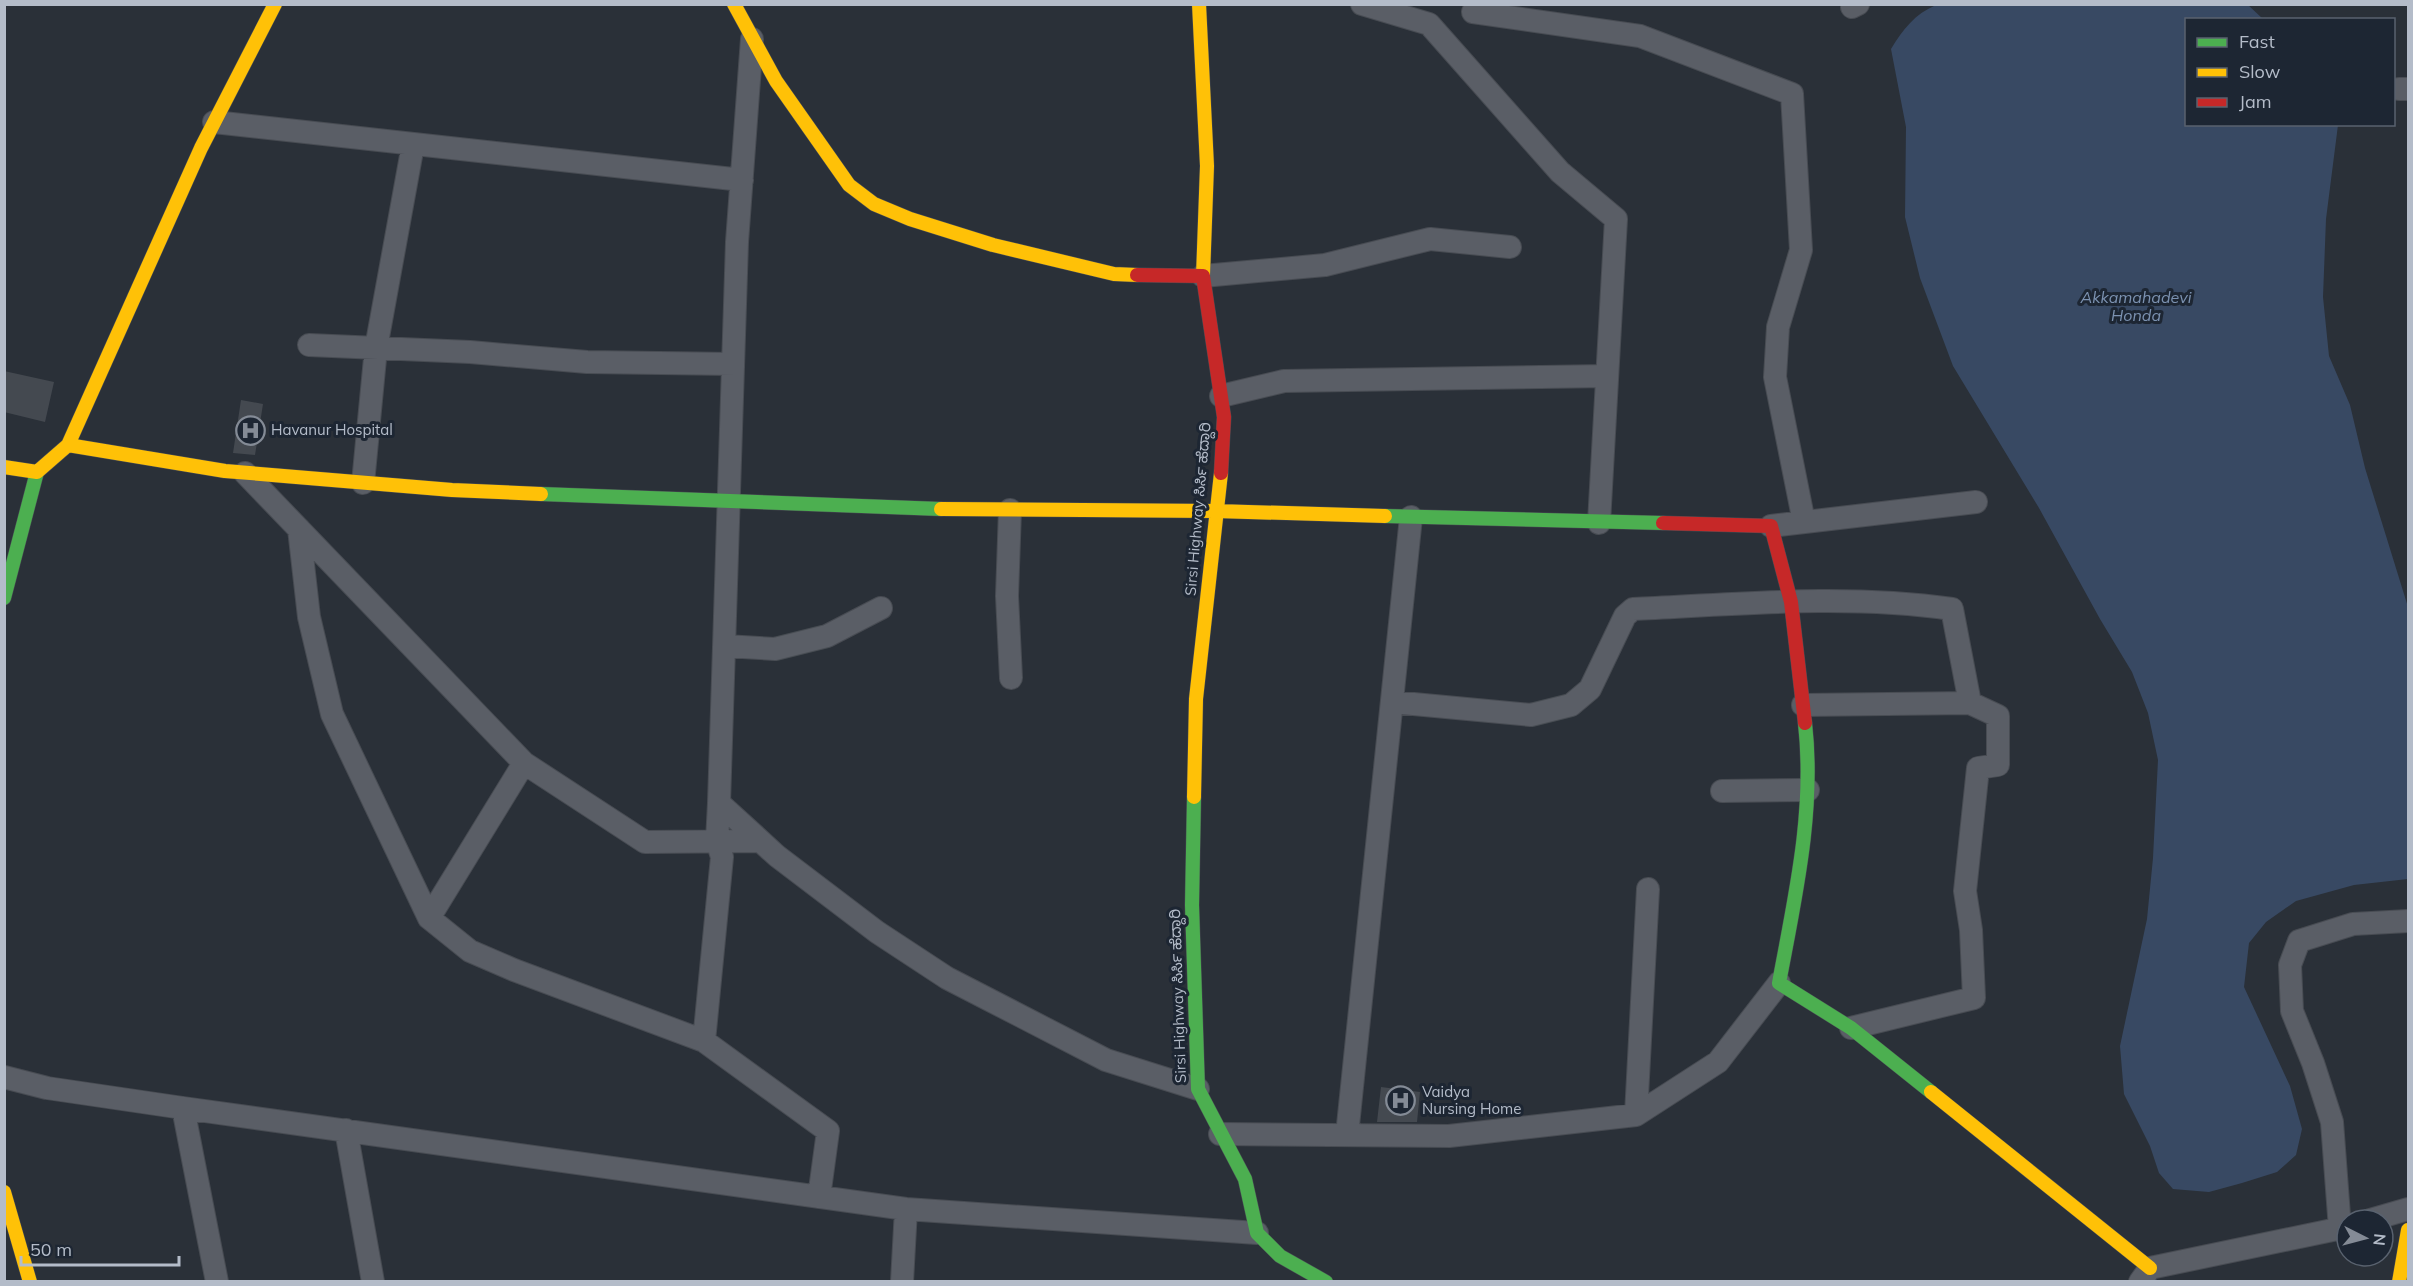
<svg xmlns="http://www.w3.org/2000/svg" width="2413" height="1286" font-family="Mulish,'Noto Sans Kannada',sans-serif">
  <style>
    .water { fill: #384963 }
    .building { fill: #444950 }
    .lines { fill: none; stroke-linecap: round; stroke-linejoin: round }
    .street-casing { stroke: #484c53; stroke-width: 24 }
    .fast-casing { stroke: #484c53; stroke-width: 15 }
    .slow-casing { stroke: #484c53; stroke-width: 15 }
    .jam-casing { stroke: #484c53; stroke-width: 15 }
    .street { stroke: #5a5e66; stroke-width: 22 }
    .fast { stroke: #4caf50; stroke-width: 14 }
    .slow { stroke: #ffc107; stroke-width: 14 }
    .jam { stroke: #c62828; stroke-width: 14 }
    .labels { text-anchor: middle; stroke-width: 6; stroke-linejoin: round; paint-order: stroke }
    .poi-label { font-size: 15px; fill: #b4bcc9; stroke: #1d2633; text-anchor: start }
    .street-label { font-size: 15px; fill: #b4bcc9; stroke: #1d2633 }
    .water-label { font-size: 16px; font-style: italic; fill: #7c92b1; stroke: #1d2633 }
  </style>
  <rect width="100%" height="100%" fill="#2a3038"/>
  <!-- water -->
  <path class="water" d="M1936,5H2248L2263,19L2186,20V124L2338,125L2326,219L2323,297L2329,356L2350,405L2365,468L2408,607V879L2354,885L2296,901L2266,922L2249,943L2244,987L2290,1086L2302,1129L2296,1155L2277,1172L2242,1183L2209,1192L2173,1189L2159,1173L2150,1146L2124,1094L2120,1046L2147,919L2153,858L2158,760L2148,713L2132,672L2100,619L2039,508L1953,366L1920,278L1905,217L1906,127L1891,49C1903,29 1915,14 1936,5Z"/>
  <!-- building -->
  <path class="building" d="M4,371L54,382L45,422L4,412Z
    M241,400L263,404L255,455L233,453Z
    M1381,1087L1420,1092L1417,1122H1377Z"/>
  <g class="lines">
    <defs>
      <path id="street" d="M1362,4L1429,24L1560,172L1616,219L1599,523
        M1852,7L1858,4
        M1473,12L1640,36L1792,94L1801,250L1778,327L1775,377L1804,522
        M752,39L737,242L719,803L777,856L877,932L947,978L1106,1060L1198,1089
        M2399,89H2408
        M214,122L742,180
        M1203,276L1325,265L1430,239L1510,247
        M309,345L470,352L587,362L733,364
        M1221,396L1284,381L1607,376
        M245,473L524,763L645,842L760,841
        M363,483L376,348L413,145
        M1010,510L1007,596L1011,678
        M1771,526L1976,502
        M299,529L309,617L332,714L429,918L470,951L514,970L704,1041
        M725,646L775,649L827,636L881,608
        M1392,702L1531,715L1571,705L1590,689L1625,616L1633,609C1740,604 1847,594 1952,609L1970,703
        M1803,705L1970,703L1998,716V765L1978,768L1965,891L1971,930L1974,998L1851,1028
        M1722,791L1808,790
        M719,803L717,841L722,857L704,1041L828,1131L819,1197
        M429,918L524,763
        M4,1077L47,1088L183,1108L906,1209L1257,1233
        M183,1108L217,1282
        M1636,1115L1648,889
        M346,1130L373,1282
        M1220,1134L1449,1136L1636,1115L1718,1062L1779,983
        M1347,1135L1411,517
        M2370,1220L2408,1209
        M2340,1229L2332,1122L2313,1063L2292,1011L2290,965L2299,941L2353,924L2408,921
        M902,1282L906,1209
        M2140,1282L2150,1268L2347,1227"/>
      <path id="fast" d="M541,494L941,509
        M1385,516L1663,523
        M4,598L37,472
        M1805,723C1815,811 1795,897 1779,983L1851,1028L1931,1092
        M1194,797L1192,905L1198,1089L1245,1179L1257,1233L1280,1256L1326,1282"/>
      <path id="slow" d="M734,4L776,81L849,185L874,204L910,219L993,245L1114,274L1137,275
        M1199,4L1207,166L1203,276
        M68,445L225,471L452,490L541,494
        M4,467L37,472L68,445L201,148L275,4
        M941,509L1216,511L1385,516
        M1194,797L1196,699L1221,473
        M1931,1092L2150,1268
        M4,1192L30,1282
        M2399,1282L2408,1230"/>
      <path id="jam" d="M1137,275L1203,276L1224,417L1221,473
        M1663,523L1771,526L1791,602L1805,723"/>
    </defs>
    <!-- street casing -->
    <use href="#street" class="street-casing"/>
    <!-- fast casing -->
    <use href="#fast" class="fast-casing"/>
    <!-- slow casing -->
    <use href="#slow" class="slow-casing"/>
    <!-- jam casing -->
    <use href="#jam" class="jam-casing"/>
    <!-- street -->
    <use href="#street" class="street"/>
    <!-- fast -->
    <use href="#fast" class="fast"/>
    <!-- slow -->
    <use href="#slow" class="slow"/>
    <!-- jam -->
    <use href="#jam" class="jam"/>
  </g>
  <!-- icons -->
  <defs>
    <symbol id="hospital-ring" viewBox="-11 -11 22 22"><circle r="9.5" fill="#1d2633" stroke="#848b96" stroke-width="1.5"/><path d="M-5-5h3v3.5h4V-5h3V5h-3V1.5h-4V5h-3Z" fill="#848b96"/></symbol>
  </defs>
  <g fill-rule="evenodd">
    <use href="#hospital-ring" x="234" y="414" width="33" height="33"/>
    <use href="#hospital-ring" x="1384" y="1084" width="33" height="33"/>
  </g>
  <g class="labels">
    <!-- poi labels -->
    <g class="poi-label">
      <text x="271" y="435">Havanur Hospital</text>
      <text x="1422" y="1097">Vaidya<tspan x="1422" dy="17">Nursing Home</tspan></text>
    </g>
    <!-- street labels -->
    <g class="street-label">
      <text transform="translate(1198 509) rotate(-85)" y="5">Sirsi Highway ಸಿರ್ಸಿ ಹೆದ್ದಾರಿ</text>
      <text transform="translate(1178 996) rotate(-92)" y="5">Sirsi Highway ಸಿರ್ಸಿ ಹೆದ್ದಾರಿ</text>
    </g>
    <!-- water labels -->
    <g class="water-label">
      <text x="2136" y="303">Akkamahadevi<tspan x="2136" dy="18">Honda</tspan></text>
    </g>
  </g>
  <!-- border -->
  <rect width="2413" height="1286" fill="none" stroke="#b4bcc9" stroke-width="12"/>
  <!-- legend -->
  <rect x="2185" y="18" width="210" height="108" fill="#1d2633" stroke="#59626f" stroke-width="1.5"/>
  <rect x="2197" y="38" width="30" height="9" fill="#4caf50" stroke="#59626f" stroke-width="1.5"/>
  <text x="2239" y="48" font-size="18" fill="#b4bcc9">Fast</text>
  <rect x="2197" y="68" width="30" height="9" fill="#ffc107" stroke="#59626f" stroke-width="1.5"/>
  <text x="2239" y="78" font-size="18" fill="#b4bcc9">Slow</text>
  <rect x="2197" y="98" width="30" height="9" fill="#c62828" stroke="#59626f" stroke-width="1.5"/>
  <text x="2239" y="108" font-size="18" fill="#b4bcc9">Jam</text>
  <!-- north arrow -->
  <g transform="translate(2365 1238) rotate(96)"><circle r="28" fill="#1d2633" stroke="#59626f" stroke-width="1.5"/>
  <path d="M0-4.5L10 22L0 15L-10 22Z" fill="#848b96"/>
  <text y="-9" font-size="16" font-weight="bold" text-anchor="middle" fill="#b4bcc9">N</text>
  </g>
  <!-- scale -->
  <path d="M21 1256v9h158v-9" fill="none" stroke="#b4bcc9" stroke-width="3"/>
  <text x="30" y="1256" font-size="18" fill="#b4bcc9" stroke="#1d2633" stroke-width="4.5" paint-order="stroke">50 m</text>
</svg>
